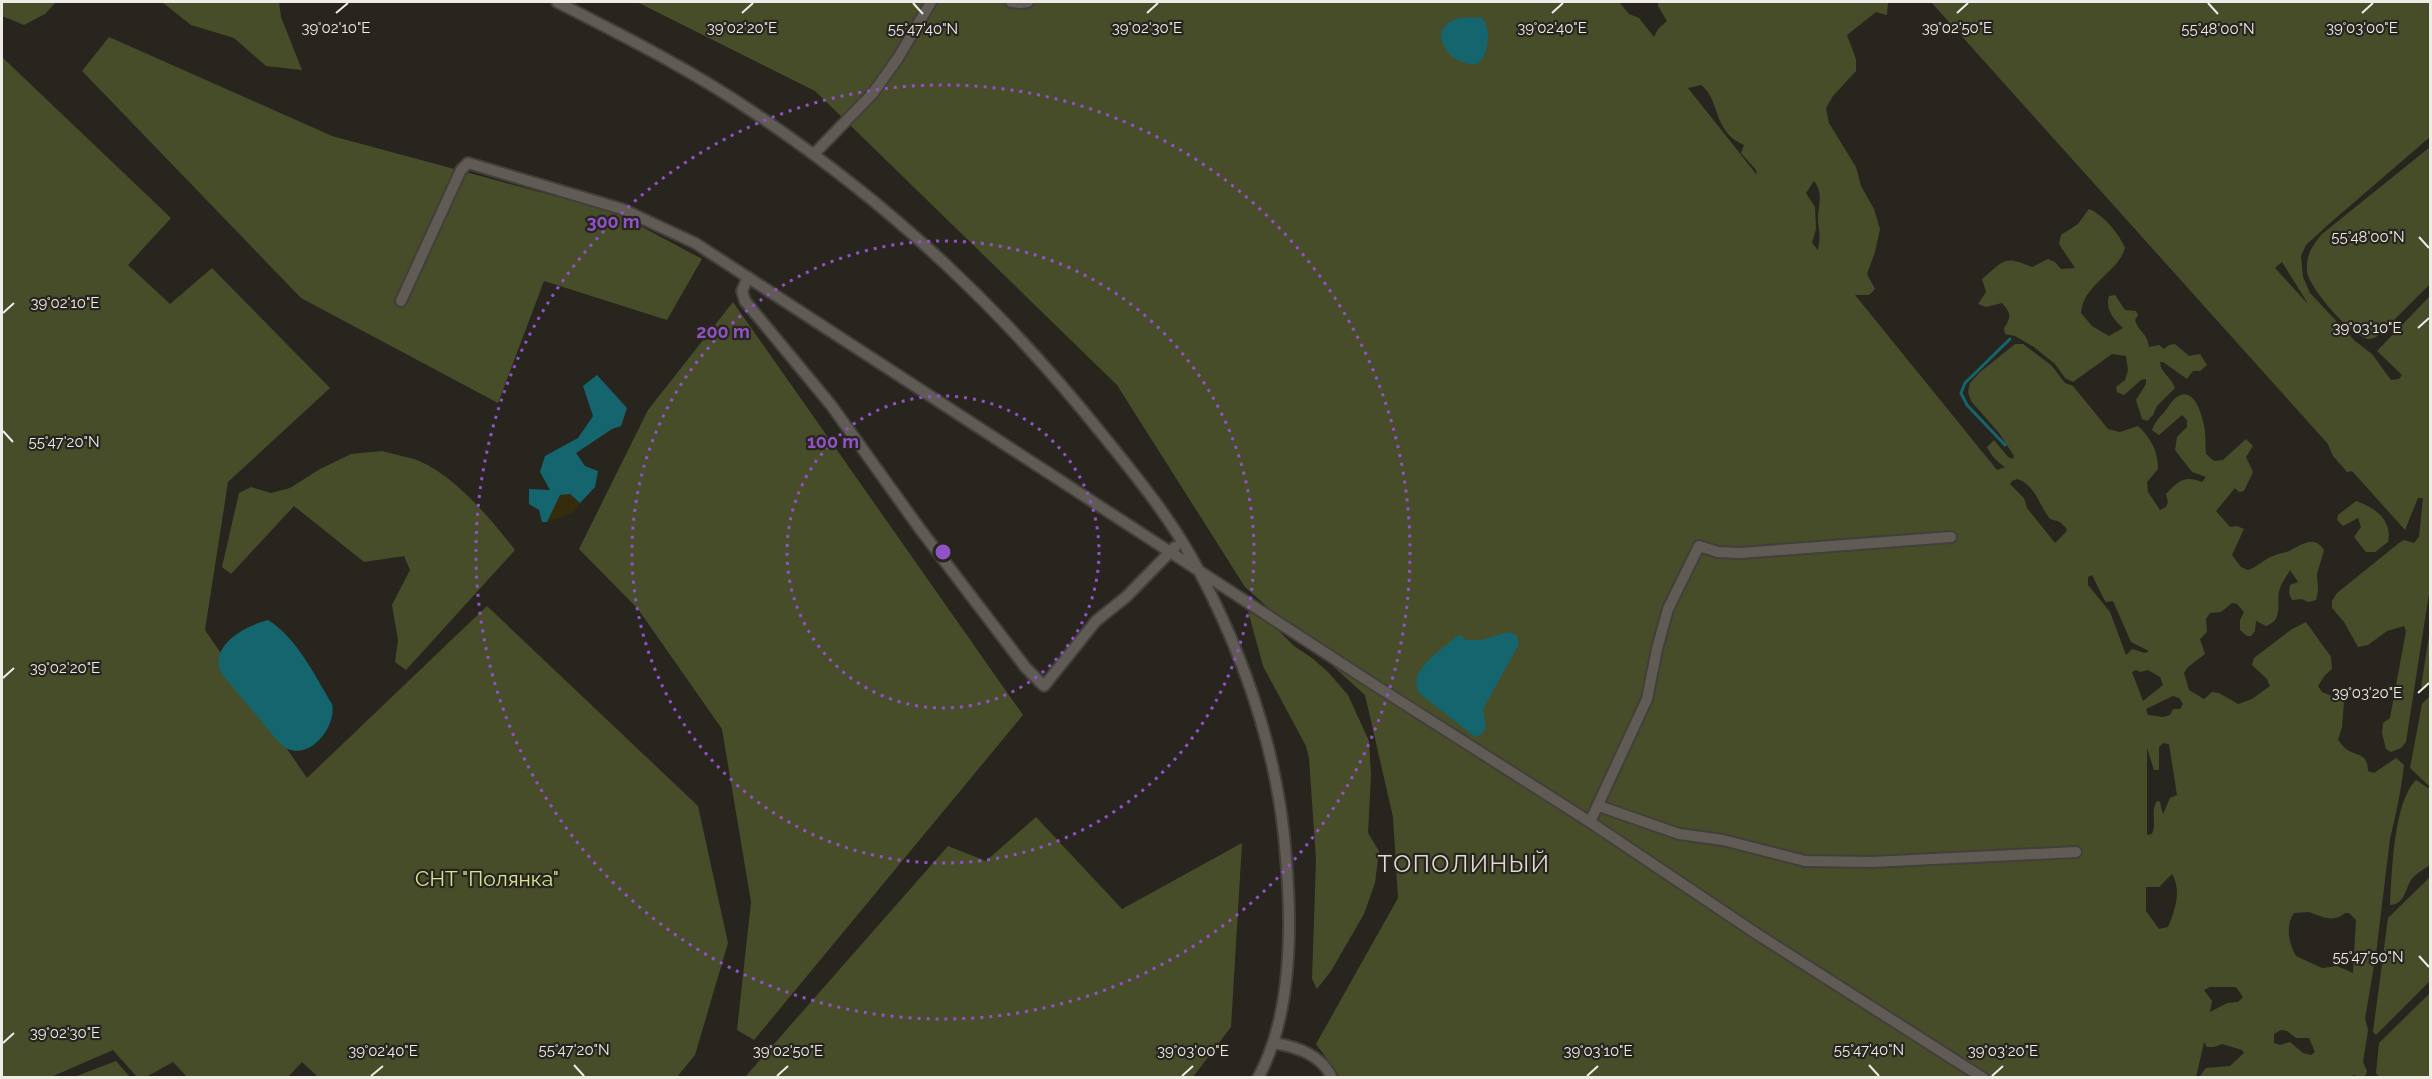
<svg xmlns="http://www.w3.org/2000/svg" width="2432" height="1079" font-family="Raleway,sans-serif">
  <style>
    .green { fill: #484d29; fill-rule: evenodd }
    .sand { fill: #352c0b }
    .water { fill: #15656e }
    .lines { fill: none; stroke-linecap: round; stroke-linejoin: round }
    .stream { stroke: #15656e; stroke-width: 3 }
    .minor-casing { stroke: #423f3a; stroke-width: 14 }
    .minor { stroke: #605c55; stroke-width: 10 }
    .ticks { fill: none; stroke: #efece8; stroke-width: 2 }
    .ring { fill: none; stroke: #9252c7; stroke-width: 3; stroke-dasharray: 3 6 }
    .labels { text-anchor: middle; stroke-width: 4.5; stroke-linejoin: round; paint-order: stroke }
    .park-label { font-size: 21px; fill: #d6e393; stroke: #28251f }
    .quarter-label { font-size: 24px; letter-spacing: 1.5px; fill: #ded9d1; stroke: #28251f }
    .ticks-label { font-size: 15px; text-anchor: middle; fill: #efece8; stroke: #28251f; stroke-width: 4.5; stroke-linejoin: round; paint-order: stroke }
    .centre { fill: #9252c7; stroke: #28251f; stroke-width: 3 }
    .ring-label { font-size: 18px; text-anchor: middle; font-weight: bold; fill: #9252c7; stroke: #28251f; stroke-width: 4.5; stroke-linejoin: round; paint-order: stroke }
  </style>
  <rect width="100%" height="100%" fill="#28251f"/>
  <!-- green -->
  <path class="green" d="M2,2H56L45,14L24,25L2,16Z
    M162,2H279L281,17L302,70L266,66L234,38L191,25Z
    M637,2H1619L1629,14L1639,18L1654,37L1658,29L1667,21L1658,6V2H1888L1887,15L1876,12L1847,35L1856,59V71L1833,96L1826,108L1829,123L1856,167L1861,186L1874,209L1880,229L1875,252L1867,274L1875,289L1869,295H1855L1997,470L2005,467C1997,462 1991,455 1987,447L1994,440L2008,457L2013,459L2014,456L1999,433L1971,401L1968,392L1970,383L1979,373L2015,344H2023L2051,365L2065,383L2073,386L2108,429L2120,432L2138,426C2151,438 2158,451 2158,469L2147,482L2148,492L2160,510L2166,507L2168,502L2166,494C2178,481 2185,475 2202,482L2206,477L2192,472L2175,450L2177,437L2187,427V420L2182,415L2159,435L2152,430C2155,420 2163,415 2168,407C2185,381 2198,399 2203,421C2206,431 2205,443 2206,454L2214,461L2223,460L2246,439L2253,446L2246,457L2253,472L2244,491L2239,492L2235,488L2216,511L2230,527L2237,526L2244,529L2232,555L2241,567L2248,570C2258,567 2264,559 2273,556C2279,553 2286,553 2291,550C2303,544 2314,535 2324,550L2317,574L2318,591L2316,600L2308,602L2302,599L2292,600L2289,593L2290,585L2298,582L2290,570C2287,576 2282,582 2280,588C2275,603 2285,619 2266,626L2256,621L2255,631L2251,636H2247L2240,630V620L2244,612L2237,604L2232,603L2221,612L2210,613L2206,619L2207,632L2200,639L2205,654L2188,667L2184,673L2189,690L2204,699L2212,692L2219,693L2238,704L2252,699L2270,686L2267,679L2252,665L2254,658L2292,629L2306,622L2331,657L2332,669L2325,675L2318,686L2322,692L2344,701L2342,727L2338,740C2341,743 2345,749 2349,751C2361,757 2367,754 2368,771L2374,773L2396,758L2404,765C2401,791 2396,814 2390,839L2376,954L2365,1019L2368,1030L2363,1062L2367,1071L2366,1075L2361,1077L2353,1075L2352,1078L2201,1077L2200,1076L2206,1068L2230,1066L2244,1053L2242,1050L2222,1044L2214,1047H2207L2204,1042L2196,1078L1340,1077L1316,1044L1398,898L1393,817L1365,695L1245,587L1117,385L815,91ZM1701,85C1721,100 1712,132 1744,145L1741,153L1756,170L1757,175L1688,88ZM1814,181C1824,193 1818,206 1818,220C1819,233 1821,235 1818,250L1812,243L1816,229L1815,207L1806,193ZM2017,479C2035,484 2040,507 2050,519L2060,522L2067,529L2066,532L2055,543L2027,508L2024,498L2010,484L2012,481ZM2092,575L2104,599L2106,602L2113,601L2131,642L2149,651L2145,653L2132,649L2126,655L2110,612L2088,585V577ZM2136,670L2140,672L2148,670L2160,677L2163,685L2143,701L2132,672ZM2173,696L2179,698L2183,704L2180,709H2173L2170,715L2163,717L2148,715L2146,709ZM2163,743L2169,744L2177,795L2170,798L2163,814L2160,802L2157,801C2150,812 2157,823 2152,834L2147,835V748L2154,770H2159V747ZM2172,874C2182,890 2175,910 2168,927L2159,929L2146,911V887H2159ZM2309,912C2323,917 2333,923 2345,913H2349L2356,920L2353,973L2337,966L2322,968L2296,956C2289,944 2285,925 2294,913ZM2210,987H2236L2243,997L2238,1002L2227,1003L2210,1012L2212,1001L2204,990ZM2281,1030L2287,1031L2296,1038H2309L2315,1052L2311,1055L2303,1053L2290,1042L2280,1045L2274,1043V1034Z
    M1931,2H2430V137L2330,223L2306,245L2301,256L2303,277L2310,293L2355,341L2372,354L2391,380L2399,379L2402,375L2377,351L2430,296V587L2406,742L2401,748L2391,752L2386,749L2382,733L2383,723L2390,718L2406,631L2404,626L2387,631L2368,645L2358,647L2344,622L2332,608V601L2337,593L2399,543L2404,540L2414,543L2419,537L2423,498H2418L2405,530L2352,471L2347,472L2333,456L2328,444ZM2282,262L2307,302V303L2275,268Z
    M109,37L332,136L614,212L702,259L667,320L544,281L498,403L301,298L82,71Z
    M2,57L171,218L128,265L170,304L212,268L330,388L228,482L205,630L307,778L487,606L698,806L728,943L695,1055L677,1077L319,1078L302,1062L288,1077L188,1078L173,1062L146,1077H137L113,1050L51,1077H2Z
    M2430,147V284L2379,335C2378,336 2372,339 2371,339C2355,342 2308,287 2307,271C2306,255 2312,246 2322,234Z
    M2089,209C2104,215 2119,234 2125,248C2118,273 2083,284 2081,313L2092,326L2109,336L2123,328C2113,319 2105,309 2109,296L2115,295L2125,310L2136,311L2138,315L2135,320C2139,333 2147,332 2149,347L2159,345L2164,349L2169,345L2175,344L2189,356L2200,354L2207,365L2200,371H2193L2187,379L2163,362H2160C2160,372 2172,378 2175,388L2157,406L2153,415L2147,421L2142,419L2136,400L2146,384V379L2141,380L2124,395L2117,392L2116,387L2125,380L2128,370L2126,356L2112,354L2073,382L2065,378L2055,364L2034,347L2015,336L2005,334L2004,328C2012,317 2011,313 2002,303L1986,307L1978,304L1986,292L1982,279C2005,260 2003,255 2032,267L2048,259L2055,262L2061,269L2075,268L2059,244L2061,235L2078,224Z
    M733,302L1023,715L754,1040L737,1030L751,902L722,729L638,609L579,549L648,410Z
    M382,451C392,454 403,456 414,459C453,473 490,518 515,550L406,670L395,662L398,640L392,605L410,570L404,556L364,562L294,506L231,574L222,567L239,493L251,487L271,493L290,488L320,469L351,454Z
    M2356,501C2374,507 2393,520 2388,542L2375,552H2366L2354,537L2361,527L2358,518L2343,526L2337,520L2338,515Z
    M1248,611L1276,628L1294,646L1312,658L1328,672L1348,695L1369,741L1371,775L1368,833L1379,851L1375,883L1364,914L1331,971L1317,989L1312,979L1316,860L1309,758L1306,746L1263,666Z
    M2430,629V683L2424,689L2421,687Z
    M2430,696V865C2424,869 2415,874 2411,880C2405,890 2404,905 2390,905C2392,873 2393,803 2416,780L2428,788L2430,787L2410,768L2422,704Z
    M1036,817L1122,909L1242,843L1231,1027L1193,1077H745L948,846L986,861Z
    M2430,877V981L2376,1035L2373,1032L2388,918Z
    M2430,993V1077H2379L2376,1073L2379,1043Z
    M116,1061L130,1077H74Z"/>
  <!-- sand -->
  <path class="sand" d="M570,494L580,503C569,520 563,515 547,522L560,495Z"/>
  <!-- water -->
  <path class="water" d="M1480,17C1493,25 1489,57 1477,64C1446,67 1424,26 1460,18C1466,17 1473,18 1480,17Z
    M597,375L627,408L621,426L612,429L576,453L585,466L598,471L595,487L580,503L570,494L560,495L547,522H542L539,510L529,504V489L550,490L540,472L545,456L578,438L593,416L583,386Z
    M268,620C297,638 315,676 332,704C337,725 312,759 288,749C284,748 280,743 277,740L221,673C209,645 245,626 268,620Z
    M1509,632L1517,636L1519,644L1483,709C1484,720 1491,732 1475,737L1420,694C1404,672 1442,650 1456,637L1460,635L1466,640H1481Z"/>
  <g class="lines">
    <!-- stream -->
    <path class="stream" d="M2005,445L1967,405L1961,393L1965,383L2010,339"/>
    <defs>
      <path id="minor" d="M557,2C626,37 695,72 759,116C894,207 1005,312 1106,439C1140,481 1174,523 1199,571C1246,660 1279,757 1286,858C1292,927 1292,1016 1258,1078
        M1011,2L1021,3L1028,2
        M814,154L873,93L898,58L931,2
        M748,277L742,291L745,301L831,405L920,529L1026,668L1044,686L1096,621L1126,597L1175,547
        M401,301L461,170L468,163L622,209L695,243L1370,682L1590,822L1757,934L1983,1078
        M1599,806L1679,834L1723,840L1805,861L1872,862L2076,852
        M1590,822L1647,699L1657,649L1668,609L1699,546L1718,552L1740,553L1951,537
        M1274,1043C1297,1047 1322,1055 1332,1078"/>
    </defs>
    <!-- minor casing -->
    <use href="#minor" class="minor-casing"/>
    <!-- minor -->
    <use href="#minor" class="minor"/>
  </g>
  <!-- ticks -->
  <path class="ticks" d="M913,3L923,14M2208,3L2218,14M336,13L348,3M742,13L753,3M1147,13L1158,3M1552,13L1563,3M1957,13L1968,3M2362,13L2373,3M2419,237L2429,248M3,313L14,303M2418,328L2429,318M3,431L13,442M3,678L14,668M2418,693L2429,683M2419,956L2429,967M3,1043L14,1033M574,1065L584,1076M1869,1065L1879,1076M371,1076L383,1066M777,1076L788,1066M1182,1076L1193,1066M1587,1076L1598,1066M1992,1076L2003,1066"/>
  <!-- distance rings -->
  <g class="ring">
    <circle cx="943" cy="552" r="156"/>
    <circle cx="943" cy="552" r="311"/>
    <circle cx="943" cy="552" r="467"/>
  </g>
  <g class="labels">
    <!-- park labels -->
    <g class="park-label">
      <text x="487" y="886">СНТ "Полянка"</text>
    </g>
    <!-- quarter labels -->
    <g class="quarter-label">
      <text x="1464" y="872">ТОПОЛИНЫЙ</text>
    </g>
  </g>
  <g class="ticks-label">
    <text x="336" y="33">39°02'10"E</text>
    <text x="742" y="33">39°02'20"E</text>
    <text x="1147" y="33">39°02'30"E</text>
    <text x="1552" y="33">39°02'40"E</text>
    <text x="1957" y="33">39°02'50"E</text>
    <text x="2362" y="33">39°03'00"E</text>
    <text x="923" y="34">55°47'40"N</text>
    <text x="2218" y="34">55°48'00"N</text>
    <text x="2368" y="242">55°48'00"N</text>
    <text x="65" y="308">39°02'10"E</text>
    <text x="2367" y="333">39°03'10"E</text>
    <text x="64" y="447">55°47'20"N</text>
    <text x="65" y="673">39°02'20"E</text>
    <text x="2367" y="698">39°03'20"E</text>
    <text x="2368" y="962">55°47'50"N</text>
    <text x="65" y="1038">39°02'30"E</text>
    <text x="574" y="1055">55°47'20"N</text>
    <text x="1869" y="1055">55°47'40"N</text>
    <text x="383" y="1056">39°02'40"E</text>
    <text x="788" y="1056">39°02'50"E</text>
    <text x="1193" y="1056">39°03'00"E</text>
    <text x="1598" y="1056">39°03'10"E</text>
    <text x="2003" y="1056">39°03'20"E</text>
  </g>
  <circle cx="943" cy="552" r="9" class="centre"/>
  <g class="ring-label">
    <text x="613" y="228">300 m</text>
    <text x="723" y="338">200 m</text>
    <text x="833" y="448">100 m</text>
  </g>
  <!-- border -->
  <rect width="2432" height="1079" fill="none" stroke="#efece8" stroke-width="6"/>
</svg>
